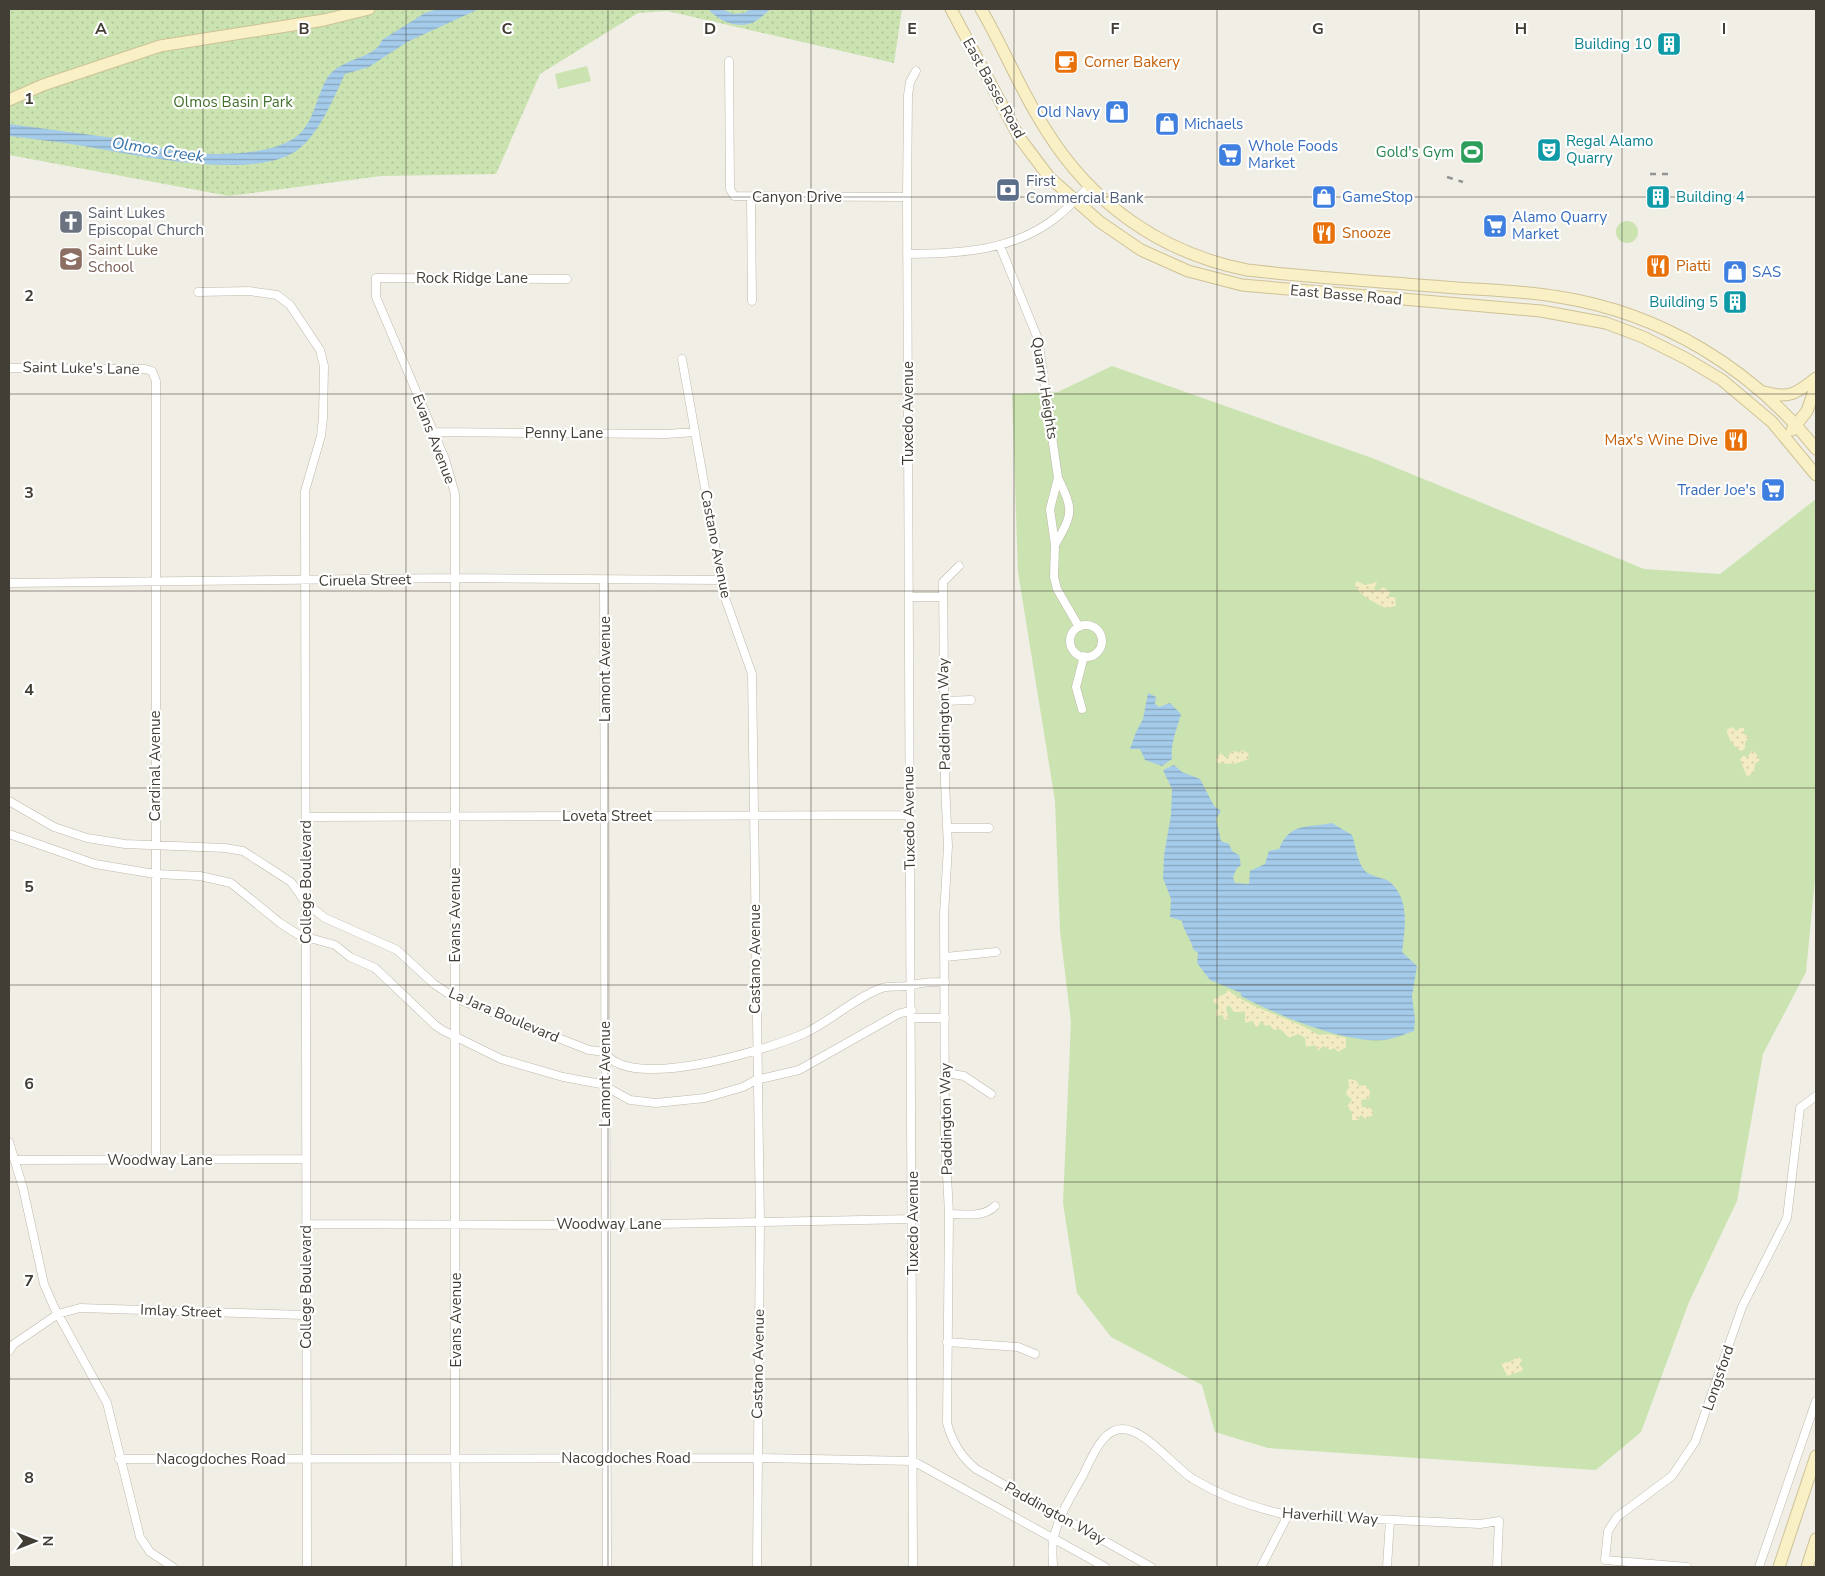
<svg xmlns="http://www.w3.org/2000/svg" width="1825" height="1576" font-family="'Nunito Sans',sans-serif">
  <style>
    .grass { fill: #cae3b0 }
    .sand { fill: url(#sand-dots) }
    .park { fill: url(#park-dots) }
    .water { fill: url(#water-rules) }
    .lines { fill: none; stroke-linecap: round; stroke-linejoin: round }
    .street-casing { stroke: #bfb8ab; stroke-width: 9 }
    .secondary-casing { stroke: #cec297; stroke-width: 13 }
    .street { stroke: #fff; stroke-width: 8 }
    .secondary { stroke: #faf0c5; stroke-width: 11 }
    .rail { stroke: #949494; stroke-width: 2.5; stroke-dasharray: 6 6; stroke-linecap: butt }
    .grid { fill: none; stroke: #433e35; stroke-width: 1; stroke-opacity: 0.55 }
    .labels { text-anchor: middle; stroke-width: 4.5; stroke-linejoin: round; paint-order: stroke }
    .culture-label { font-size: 15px; fill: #0d838f; stroke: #fff; text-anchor: end }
    .food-label { font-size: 15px; fill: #c56008; stroke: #fff; text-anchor: start }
    .street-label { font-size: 15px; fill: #433e35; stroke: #fff }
    .park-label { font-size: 15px; fill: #43702d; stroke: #fff }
    .shop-label { font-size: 15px; fill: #366cbe; stroke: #fff; text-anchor: start }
    .leisure-label { font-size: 15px; fill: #27864d; stroke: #fff; text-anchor: end }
    .service-label { font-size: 15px; fill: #4e5e75; stroke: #fff; text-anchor: start }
    .worship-label { font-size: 15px; fill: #5b616d; stroke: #fff; text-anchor: start }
    .education-label { font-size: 15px; fill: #785e54; stroke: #fff; text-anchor: start }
    .water-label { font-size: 16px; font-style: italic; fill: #3672a6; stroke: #fff }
    .grid-label { font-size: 16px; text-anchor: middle; font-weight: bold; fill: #433e35; stroke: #fff; stroke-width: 4.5; stroke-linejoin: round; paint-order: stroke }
  </style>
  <defs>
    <pattern id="sand-dots" width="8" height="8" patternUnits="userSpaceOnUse" patternTransform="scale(1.25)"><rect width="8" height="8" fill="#f3ebc2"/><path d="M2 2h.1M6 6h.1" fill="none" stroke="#d2cba7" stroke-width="1.8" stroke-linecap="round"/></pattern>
    <pattern id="park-dots" width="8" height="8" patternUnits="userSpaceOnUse" patternTransform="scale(1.25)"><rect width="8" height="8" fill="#cae3b0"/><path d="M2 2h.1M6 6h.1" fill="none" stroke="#afc498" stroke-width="1.8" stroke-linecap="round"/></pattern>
    <pattern id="water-rules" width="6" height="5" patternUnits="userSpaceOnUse" patternTransform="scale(1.25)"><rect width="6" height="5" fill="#a4cbea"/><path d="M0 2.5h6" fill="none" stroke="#87a6be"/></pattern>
  </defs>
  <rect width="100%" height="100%" fill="#f1eee5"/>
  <!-- grass -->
  <path class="grass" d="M587,66L591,81L558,89L555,74Z
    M1616 232a11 11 0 1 1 22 0a11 11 0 1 1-22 0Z
    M1112,366L1372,458L1644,569L1720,574L1816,499V868L1806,972L1763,1054L1737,1201L1689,1302L1641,1432L1596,1470L1268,1448L1215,1432L1202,1385L1111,1337L1077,1293L1063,1203L1071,1022L1060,931L1055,801L1018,572L1012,394L1058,392Z"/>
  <!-- sand -->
  <path class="sand" d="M1357,581L1365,585L1377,582L1374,589L1378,591L1383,587L1390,592L1388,597H1395L1396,606L1386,608C1377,604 1356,594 1355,584Z
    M1733,727L1736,731L1740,728H1744V734L1749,737L1745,743V748L1742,751C1735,749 1726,736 1727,729Z
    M1242,750L1248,753L1249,759L1234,764L1217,763L1216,758L1221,753L1227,759L1231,752L1235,751L1239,753Z
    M1751,751L1755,752L1760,760L1755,764L1754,772L1747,777L1740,759L1743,756L1748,757Z
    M1228,990C1255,1011 1290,1017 1319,1035C1327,1033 1337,1036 1346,1038V1047L1338,1052L1334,1048L1330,1050L1323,1046L1318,1051L1315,1045L1306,1047L1305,1038L1298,1034L1289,1038L1280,1029L1274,1030L1269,1025L1265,1026L1261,1021L1257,1028L1252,1021L1245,1023V1012H1234L1229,1005L1226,1009L1229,1019L1225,1020L1222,1015L1216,1016V1011L1219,1005L1213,1002L1214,999L1226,993Z
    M1351,1079L1357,1081L1359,1086L1365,1085L1370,1091L1369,1099L1361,1100L1362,1107H1369L1373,1111V1115L1365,1119L1361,1115L1358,1120H1352V1112L1347,1107L1352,1099L1347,1096L1346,1092L1349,1087L1348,1080Z
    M1519,1357L1522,1360L1519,1365L1523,1368L1522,1371L1507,1376L1501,1363L1509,1362Z"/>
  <!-- park -->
  <path class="park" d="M9,9H902L894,63L667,11L638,13L540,74L496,174L381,176L229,196L9,155Z"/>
  <!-- water -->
  <path class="water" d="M438,9H479L407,42L369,67L345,74C333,99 321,130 300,148C258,184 128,153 77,145C54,141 31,139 9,136V124C51,130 94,135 137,141C148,143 159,148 170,150C204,156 266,158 296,137C315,123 316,95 328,77C342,57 376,59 382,40L425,13Z
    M708,9H722L733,14L744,13L751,9H771C766,13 758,20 752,23C736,29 718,20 708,9Z
    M1148,693L1156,697L1155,704L1159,707L1170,703L1181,714C1177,729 1170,744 1172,759L1162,766L1145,760L1140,749H1130L1136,732L1143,719Z
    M1174,765L1182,772L1200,779L1214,806L1221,811L1216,819L1221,841L1229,844L1232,851L1239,855L1241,865L1237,868L1233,877L1235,883L1249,884L1250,871L1265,864L1269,851L1279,849C1290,822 1308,828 1332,823L1352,835C1356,846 1357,862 1365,871C1371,877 1383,877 1390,882C1410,899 1405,929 1402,952L1417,966L1412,996L1415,1020L1414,1031C1404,1034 1394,1039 1384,1040C1345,1044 1275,1014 1241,996V993L1210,980L1197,963L1198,953L1193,949C1191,938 1183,931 1182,921L1170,917L1171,899L1163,878L1164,855L1171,815L1172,789L1163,770Z"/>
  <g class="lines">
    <defs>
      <path id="street" d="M729,61L730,189L734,196L907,197
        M751,197L752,301
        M1000,246L1038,339L1058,478
        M907,254C960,253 1014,252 1058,216C1069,207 1078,197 1089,187
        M198,292L249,291L277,295L290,305L320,350L324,366L323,418L321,436L305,491L307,1567
        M682,359L724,595L752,674L760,1222L757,1567
        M9,368L145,369L152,371L156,381V1160
        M433,432L666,434L695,432
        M1055,545C1073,513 1074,511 1058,478L1050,509L1055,545L1054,577L1057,589L1079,627
        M959,566L943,582L945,783L948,846L944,915L945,1136L949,1214L947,1423C952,1442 961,1457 976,1469L1151,1567
        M604,580L607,1567
        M9,583L454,578L721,580
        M909,597H943
        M1070 641a16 16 0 1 1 32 0a16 16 0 1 1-32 0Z
        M944,701L971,700
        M1082,709L1076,687L1084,656
        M9,801L54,827L87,838L125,844L225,848L243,851L291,882L306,903L325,918L397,950L434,984L455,998L589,1050L605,1052C628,1093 769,1049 803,1034C830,1022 854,998 882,988C891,985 902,988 912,985C924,982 931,982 945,982
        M306,817L909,815
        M948,828H989
        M9,834L95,864L155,874L200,876L231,883L280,923L299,935L335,945L350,957L375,968L435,1025L442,1030L501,1059L563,1077L601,1084L630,1100L656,1103L705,1098L743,1087L756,1080L799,1070L898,1014L912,1010
        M945,957L996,952
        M912,1018H945
        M946,1073L964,1076L991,1094
        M9,1142L23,1188L44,1284L54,1307L107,1403L140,1537L150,1552L173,1567
        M15,1160L306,1159
        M949,1214C965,1214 983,1218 995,1206
        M306,1224L605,1225L913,1219
        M947,1342L1018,1347L1035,1354
        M9,1351L14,1344L58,1314L80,1308L305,1315
        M119,1459L756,1458L913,1461L1105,1567
        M457,1567L455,1458V494L445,459L376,297V278L567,279
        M913,1567L907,197L908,95L910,82L916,71
        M1053,1567C1053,1558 1051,1546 1054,1537C1059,1515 1072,1495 1083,1475C1091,1460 1102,1428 1123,1429C1146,1430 1173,1466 1193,1479C1223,1497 1254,1508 1288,1515L1480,1524L1499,1521L1497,1567
        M1261,1567L1288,1515
        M1387,1567L1390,1520
        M1687,1567L1605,1560L1608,1531L1617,1517L1672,1476L1695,1442L1742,1307L1787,1218L1800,1108L1816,1096
        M1759,1567L1816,1401"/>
      <path id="secondary" d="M951,9L1019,137L1049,177L1100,222L1141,250L1188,271L1242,285L1541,311L1606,323L1643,337L1685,358L1722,380L1772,422L1816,475
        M981,9C1004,48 1021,92 1046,130C1092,204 1161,253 1247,270C1317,278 1387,282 1457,288C1491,290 1526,291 1559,297C1661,313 1752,368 1816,449
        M9,100L43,85L160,46L324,20L369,9
        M1764,392C1789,399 1796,394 1816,378
        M1792,430L1807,411L1816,385
        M1779,1567L1816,1456
        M1807,1567L1816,1539"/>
    </defs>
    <!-- street casing -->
    <use href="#street" class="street-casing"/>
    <!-- secondary casing -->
    <use href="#secondary" class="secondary-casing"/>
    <!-- street -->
    <use href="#street" class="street"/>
    <!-- secondary -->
    <use href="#secondary" class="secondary"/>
    <!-- rail -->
    <path class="rail" d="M1650,174H1671
      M1447,177L1463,182"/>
  </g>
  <!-- grid -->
  <path class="grid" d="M203,9V1567M406,9V1567M608,9V1567M811,9V1567M1014,9V1567M1217,9V1567M1419,9V1567M1622,9V1567M9,197H1816M9,394H1816M9,591H1816M9,788H1816M9,985H1816M9,1182H1816M9,1379H1816"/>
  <!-- icons -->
  <defs>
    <symbol id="building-square" viewBox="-11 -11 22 22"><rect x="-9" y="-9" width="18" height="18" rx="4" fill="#0f9aa8" stroke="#fff"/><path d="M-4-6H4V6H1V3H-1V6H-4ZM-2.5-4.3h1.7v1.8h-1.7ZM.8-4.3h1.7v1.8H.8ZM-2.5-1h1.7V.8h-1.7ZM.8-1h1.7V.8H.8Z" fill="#fff"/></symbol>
    <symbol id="cafe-square" viewBox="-11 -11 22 22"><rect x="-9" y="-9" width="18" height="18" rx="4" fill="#e8710a" stroke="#fff"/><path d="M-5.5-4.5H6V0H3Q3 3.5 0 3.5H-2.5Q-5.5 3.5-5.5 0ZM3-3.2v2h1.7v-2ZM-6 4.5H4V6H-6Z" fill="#fff"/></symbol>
    <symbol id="shop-square" viewBox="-11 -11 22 22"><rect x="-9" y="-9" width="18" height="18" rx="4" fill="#3f7fe0" stroke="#fff"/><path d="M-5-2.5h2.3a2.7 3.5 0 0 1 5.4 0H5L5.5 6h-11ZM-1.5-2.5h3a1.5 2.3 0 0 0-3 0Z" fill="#fff"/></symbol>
    <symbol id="theatre-square" viewBox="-11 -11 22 22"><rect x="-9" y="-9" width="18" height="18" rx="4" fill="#0f9aa8" stroke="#fff"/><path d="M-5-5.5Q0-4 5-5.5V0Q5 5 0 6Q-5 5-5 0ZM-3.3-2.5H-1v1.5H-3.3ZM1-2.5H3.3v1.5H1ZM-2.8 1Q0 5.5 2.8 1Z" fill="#fff"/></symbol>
    <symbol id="stadium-square" viewBox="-11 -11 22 22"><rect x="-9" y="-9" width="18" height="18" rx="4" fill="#2e9e5b" stroke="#fff"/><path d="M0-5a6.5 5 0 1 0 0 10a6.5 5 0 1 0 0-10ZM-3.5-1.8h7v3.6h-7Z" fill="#fff"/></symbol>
    <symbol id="supermarket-square" viewBox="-11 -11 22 22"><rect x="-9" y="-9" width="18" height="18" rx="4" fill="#3f7fe0" stroke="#fff"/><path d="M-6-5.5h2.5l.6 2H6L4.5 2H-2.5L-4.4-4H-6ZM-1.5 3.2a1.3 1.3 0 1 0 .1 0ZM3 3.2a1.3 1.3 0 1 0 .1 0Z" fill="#fff"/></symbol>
    <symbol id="bank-square" viewBox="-11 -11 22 22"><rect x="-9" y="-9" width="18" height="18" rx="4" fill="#5c6f8a" stroke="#fff"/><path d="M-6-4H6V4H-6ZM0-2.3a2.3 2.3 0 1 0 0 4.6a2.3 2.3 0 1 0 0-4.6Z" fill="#fff"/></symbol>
    <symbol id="church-square" viewBox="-11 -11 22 22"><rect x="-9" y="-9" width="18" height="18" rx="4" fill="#6b7280" stroke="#fff"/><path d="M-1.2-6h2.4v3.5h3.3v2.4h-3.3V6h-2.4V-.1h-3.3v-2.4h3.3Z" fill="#fff"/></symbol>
    <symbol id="restaurant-square" viewBox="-11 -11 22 22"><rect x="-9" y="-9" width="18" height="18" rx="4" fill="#e8710a" stroke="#fff"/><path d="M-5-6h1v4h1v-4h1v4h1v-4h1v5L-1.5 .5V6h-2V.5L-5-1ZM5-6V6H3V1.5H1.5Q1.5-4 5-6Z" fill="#fff"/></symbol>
    <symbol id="school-square" viewBox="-11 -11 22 22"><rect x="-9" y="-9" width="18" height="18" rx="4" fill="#8d6e63" stroke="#fff"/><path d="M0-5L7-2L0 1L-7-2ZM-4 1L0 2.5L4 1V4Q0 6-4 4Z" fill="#fff"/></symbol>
  </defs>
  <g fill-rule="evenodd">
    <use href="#building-square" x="1655" y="30" width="28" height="28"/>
    <use href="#cafe-square" x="1052" y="48" width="28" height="28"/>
    <use href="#shop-square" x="1103" y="98" width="28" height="28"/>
    <use href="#shop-square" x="1153" y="110" width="28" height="28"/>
    <use href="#theatre-square" x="1535" y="136" width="28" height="28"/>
    <use href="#stadium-square" x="1458" y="138" width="28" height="28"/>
    <use href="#supermarket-square" x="1216" y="141" width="28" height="28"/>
    <use href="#bank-square" x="994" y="176" width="28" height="28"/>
    <use href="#shop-square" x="1310" y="183" width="28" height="28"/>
    <use href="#building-square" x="1644" y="183" width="28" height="28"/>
    <use href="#church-square" x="57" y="208" width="28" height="28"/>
    <use href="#supermarket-square" x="1481" y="212" width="28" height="28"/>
    <use href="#restaurant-square" x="1310" y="219" width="28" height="28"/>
    <use href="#school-square" x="57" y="245" width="28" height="28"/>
    <use href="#restaurant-square" x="1644" y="252" width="28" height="28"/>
    <use href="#shop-square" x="1721" y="258" width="28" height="28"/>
    <use href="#building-square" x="1721" y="288" width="28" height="28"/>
    <use href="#restaurant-square" x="1722" y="426" width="28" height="28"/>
    <use href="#supermarket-square" x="1759" y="476" width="28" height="28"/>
  </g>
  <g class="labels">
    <!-- culture labels -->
    <g class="culture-label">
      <text x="1652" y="49">Building 10</text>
      <text x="1566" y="146" text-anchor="start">Regal Alamo<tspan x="1566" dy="17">Quarry</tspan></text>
      <text x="1676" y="202" text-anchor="start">Building 4</text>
      <text x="1718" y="307">Building 5</text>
    </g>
    <!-- food labels -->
    <g class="food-label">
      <text x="1084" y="67">Corner Bakery</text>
      <text x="1342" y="238">Snooze</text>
      <text x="1676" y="271">Piatti</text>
      <text x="1718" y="445" text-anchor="end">Max's Wine Dive</text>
    </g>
    <!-- street labels -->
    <g class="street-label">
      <text transform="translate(994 88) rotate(61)" y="5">East Basse Road</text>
      <text x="797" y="202">Canyon Drive</text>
      <text x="472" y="283">Rock Ridge Lane</text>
      <text transform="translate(1346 295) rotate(5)" y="5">East Basse Road</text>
      <text transform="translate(81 368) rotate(1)" y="5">Saint Luke's Lane</text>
      <text transform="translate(1045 388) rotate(81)" y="5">Quarry Heights</text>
      <text transform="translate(908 413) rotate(-90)" y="5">Tuxedo Avenue</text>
      <text x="564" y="438">Penny Lane</text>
      <text transform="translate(434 439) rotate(69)" y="5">Evans Avenue</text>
      <text transform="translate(716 544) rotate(79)" y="5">Castano Avenue</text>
      <text transform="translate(365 580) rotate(-1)" y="5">Ciruela Street</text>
      <text transform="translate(605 669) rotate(-90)" y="5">Lamont Avenue</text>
      <text transform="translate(944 714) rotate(-91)" y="5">Paddington Way</text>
      <text transform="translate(155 766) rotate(-90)" y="5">Cardinal Avenue</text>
      <text x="607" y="821">Loveta Street</text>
      <text transform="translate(909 818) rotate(-91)" y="5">Tuxedo Avenue</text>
      <text transform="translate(306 882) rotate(-90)" y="5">College Boulevard</text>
      <text transform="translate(455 915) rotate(-90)" y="5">Evans Avenue</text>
      <text transform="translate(755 959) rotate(-90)" y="5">Castano Avenue</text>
      <text transform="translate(504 1015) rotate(23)" y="5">La Jara Boulevard</text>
      <text transform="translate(605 1074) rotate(-90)" y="5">Lamont Avenue</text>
      <text transform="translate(946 1119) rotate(-91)" y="5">Paddington Way</text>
      <text x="160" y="1165">Woodway Lane</text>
      <text transform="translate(913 1223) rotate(-90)" y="5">Tuxedo Avenue</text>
      <text x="609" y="1229">Woodway Lane</text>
      <text transform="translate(306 1287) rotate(-90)" y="5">College Boulevard</text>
      <text transform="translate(181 1311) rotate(2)" y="5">Imlay Street</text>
      <text transform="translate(456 1320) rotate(-90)" y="5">Evans Avenue</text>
      <text transform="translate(758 1364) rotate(-89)" y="5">Castano Avenue</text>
      <text transform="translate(1718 1378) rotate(-71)" y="5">Longsford</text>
      <text x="626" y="1463">Nacogdoches Road</text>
      <text x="221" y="1464">Nacogdoches Road</text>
      <text transform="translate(1055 1513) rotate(29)" y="5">Paddington Way</text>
      <text transform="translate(1330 1516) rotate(4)" y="5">Haverhill Way</text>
    </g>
    <!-- park labels -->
    <g class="park-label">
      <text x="233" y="107">Olmos Basin Park</text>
    </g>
    <!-- shop labels -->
    <g class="shop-label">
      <text x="1100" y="117" text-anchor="end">Old Navy</text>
      <text x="1184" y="129">Michaels</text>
      <text x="1248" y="151">Whole Foods<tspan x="1248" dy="17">Market</tspan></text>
      <text x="1342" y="202">GameStop</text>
      <text x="1512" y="222">Alamo Quarry<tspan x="1512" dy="17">Market</tspan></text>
      <text x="1752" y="277">SAS</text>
      <text x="1756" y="495" text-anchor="end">Trader Joe's</text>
    </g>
    <!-- leisure labels -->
    <g class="leisure-label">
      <text x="1454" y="157">Gold's Gym</text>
    </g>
    <!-- service labels -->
    <g class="service-label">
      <text x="1026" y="186">First<tspan x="1026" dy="17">Commercial Bank</tspan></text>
    </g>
    <!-- worship labels -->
    <g class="worship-label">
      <text x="88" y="218">Saint Lukes<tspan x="88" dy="17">Episcopal Church</tspan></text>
    </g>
    <!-- education labels -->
    <g class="education-label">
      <text x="88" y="255">Saint Luke<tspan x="88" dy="17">School</tspan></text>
    </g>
    <!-- water labels -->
    <g class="water-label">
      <text transform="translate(158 149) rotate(9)" y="6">Olmos Creek</text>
    </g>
  </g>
  <g class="grid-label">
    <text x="101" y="34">A</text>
    <text x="304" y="34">B</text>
    <text x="507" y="34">C</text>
    <text x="710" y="34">D</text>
    <text x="912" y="34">E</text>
    <text x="1115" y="34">F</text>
    <text x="1318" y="34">G</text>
    <text x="1521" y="34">H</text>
    <text x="1724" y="34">I</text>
    <text x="29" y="104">1</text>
    <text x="29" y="301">2</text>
    <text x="29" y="498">3</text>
    <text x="29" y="695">4</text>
    <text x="29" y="892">5</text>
    <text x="29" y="1089">6</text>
    <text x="29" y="1286">7</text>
    <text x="29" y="1483">8</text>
  </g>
  <!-- border -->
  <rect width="1825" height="1576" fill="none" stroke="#433e35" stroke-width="20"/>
  <!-- north arrow -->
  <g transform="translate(35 1541) rotate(90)" stroke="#ffffff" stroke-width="4" paint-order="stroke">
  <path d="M0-4L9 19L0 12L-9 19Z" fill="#433e35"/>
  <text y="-8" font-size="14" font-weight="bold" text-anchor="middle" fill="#433e35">N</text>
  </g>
</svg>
